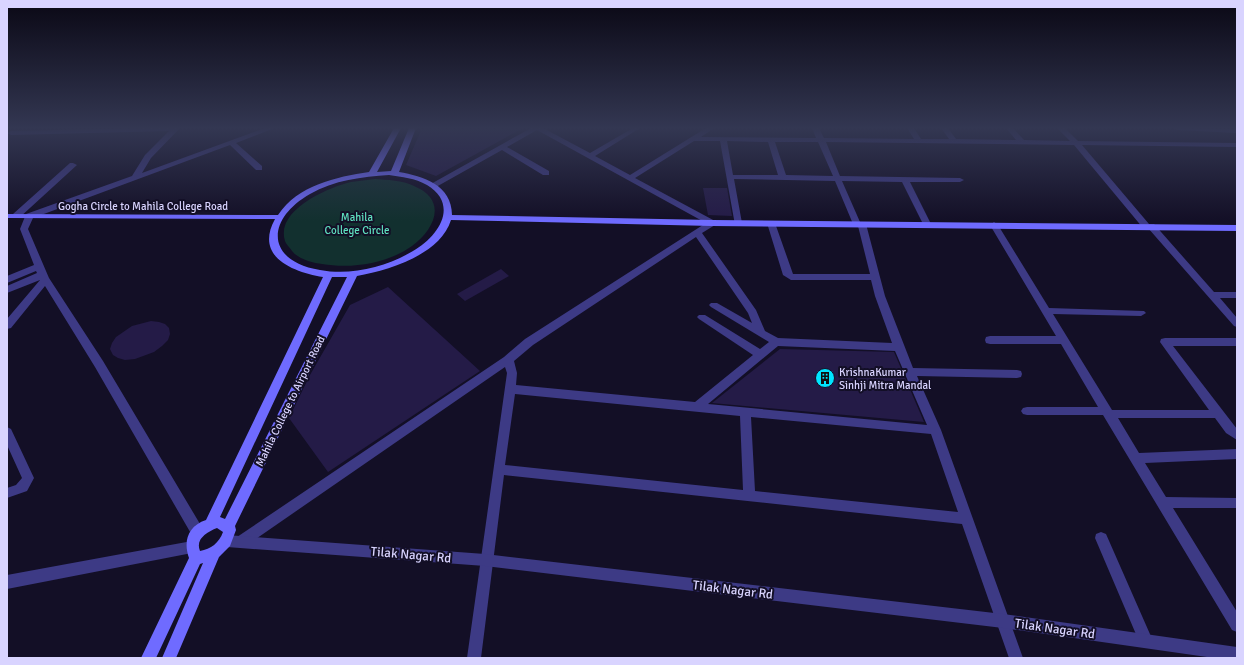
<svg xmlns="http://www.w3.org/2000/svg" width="1244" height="665" font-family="Signika,sans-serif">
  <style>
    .green { fill: #12302f }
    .building { fill: #241b47 }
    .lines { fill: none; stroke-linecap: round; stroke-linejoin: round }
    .minor { fill: #3d3a85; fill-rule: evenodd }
    .tertiary { fill: #3d3a85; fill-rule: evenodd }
    .secondary { fill: #6f6bff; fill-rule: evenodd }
    .labels { text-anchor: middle; stroke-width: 4; stroke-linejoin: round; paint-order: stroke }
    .street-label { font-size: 11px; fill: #d9d4ff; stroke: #130f26 }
    .park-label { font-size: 11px; fill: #5fe0c0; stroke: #130f26 }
    .poi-label { font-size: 11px; fill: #d9d4ff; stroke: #130f26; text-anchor: start }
    .near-street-label { font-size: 13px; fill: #d9d4ff; stroke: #130f26 }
  </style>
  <rect width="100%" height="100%" fill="#130f26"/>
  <!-- green -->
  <path class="green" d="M375,179C388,180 402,180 414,186C448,200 435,229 412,246C387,264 351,269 322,264C313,263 298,259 292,251C290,248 286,244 285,241C275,210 329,187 351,182C359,181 367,180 375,179Z"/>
  <!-- building -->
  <path class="building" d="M422,128H523L436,176L406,165Z
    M703,188H727L732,216L708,215Z
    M501,269L509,276L465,301L457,294Z
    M388,287L480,371L328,472L289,418L310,375L350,305Z
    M151,321L159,322L165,324L169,328L170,334L168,340L162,346L154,352L135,359L125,360L118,358L113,355L110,349L112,343L116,337L132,326Z
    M780,349L894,352L924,422L712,403Z"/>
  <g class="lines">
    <!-- minor -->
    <path class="minor" d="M142,128H180L151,158L142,173L265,128H275L236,143L262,166V170H256L230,145L33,218L28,229L49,278L103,361L203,529L204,533L203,537L198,539L193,537L95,367L45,286L11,328L7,329V319L40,280L7,293V286L37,273L36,271L7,283V276L34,265L20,229L26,214L132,176L145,155L169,131L11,135L7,133L11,131Z
      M531,128H543L590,153L633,128H640L595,156L630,175L706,128H714L701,137L816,138L812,128H819L824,138L914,139L907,128H914L921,139H949L941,128H948L956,139L1016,140L1006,128H1013L1024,140L1070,141L1057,128H1065L1078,141L1237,143V147L1082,145L1149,224H1154L1214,292H1237V298H1220L1237,318V327L1234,326L1148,228H1143L1074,145L826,142L840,176L960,178L964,180L960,182H910L931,224L927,227L923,224L902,182L842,181L860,222H865L866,224L885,296L913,368L1017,370L1021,371L1022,374L1021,377L1017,378L917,376L941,430L1023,658H1009L962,524L504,475L481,658H467L507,373L505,367L247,545L242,547L237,545L235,541L237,537L504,357L525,339L706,223L537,130L507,147L549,171V175H543L502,150L436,187H433L429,185ZM694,141H720L735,225H741L742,223L734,179L835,181L853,224L854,226H858L870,274H793L775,223L774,221H768L767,223L783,275L791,280H871L875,296L892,343L778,338L765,331L756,310L702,233L715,225L716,223L715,221L635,178ZM727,141L768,142L778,175H733ZM775,142H818L833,176L786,175ZM696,237L748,313L752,323L717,303H711L709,305L711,307L769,342L760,349L705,315H699L697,317L699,319L753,355L695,402L516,385L517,373L514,361L533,345ZM778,346L895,351L927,425L708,404ZM515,394L740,416L743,490L505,465ZM751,417L931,434L958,512L755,491Z
      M1174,128L1237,129V133L1178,130Z
      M70,163H73L77,165L19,218H13L12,216L13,214Z
      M994,222L998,225L1049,308L1144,311L1146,313L1141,316L1053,314L1112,410H1209L1160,342L1161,339L1165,338H1237V346H1173L1237,429V440L1226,433L1215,418H1118L1139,453L1237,449V459L1145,463L1166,497L1237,498V508H1173L1237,612V632L1232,630L1103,415H1027L1023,414L1021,411L1023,408L1027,407H1098L1061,344H990L986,343L985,340L986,337L990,336H1056L990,225Z
      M7,427L11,429L34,478L27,491L7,498V488L16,485L22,478L7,445Z
      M1101,532L1106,534L1153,641L1151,646L1146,648L1141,646L1095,538L1096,534Z
      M192,541L197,543L199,547L197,551L192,553L7,589V575Z"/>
    <!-- tertiary -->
    <path class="tertiary" d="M227,535L485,554L1003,614L1237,647V658H1214L1003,628L485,566L227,547L222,545L220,541L222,537Z"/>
    <!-- secondary -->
    <path class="secondary" d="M394,128H401L377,172L391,171L409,128H416L399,172C423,176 452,185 452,215L712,220L1237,225V231L712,226L451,220C440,255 389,270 357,276L235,526L236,530L230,546L219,557L176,658H162L203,563L200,564L156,658H141L189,558C183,541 188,526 206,520L323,277C293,272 254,257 275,219L7,218V214L278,215C298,185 336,177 369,172ZM389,175C402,177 415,178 427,185C460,205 438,237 413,251C386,267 351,276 320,270C265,261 266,219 310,194C334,180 362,177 389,175ZM332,277H347L225,519L220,517ZM217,528L223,532C219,543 211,549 200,551C195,539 207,532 217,528Z"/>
  </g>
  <!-- sky -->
  <linearGradient id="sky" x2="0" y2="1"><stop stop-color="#0a0815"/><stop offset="0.58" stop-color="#333752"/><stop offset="1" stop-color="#333752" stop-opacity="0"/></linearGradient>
  <rect width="1244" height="221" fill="url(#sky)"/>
  <!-- icons -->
  <defs>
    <symbol id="building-disc" viewBox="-11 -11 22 22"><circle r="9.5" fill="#00e5ff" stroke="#130f26"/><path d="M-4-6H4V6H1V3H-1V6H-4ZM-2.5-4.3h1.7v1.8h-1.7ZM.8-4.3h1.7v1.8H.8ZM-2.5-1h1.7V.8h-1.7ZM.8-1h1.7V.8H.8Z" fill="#111"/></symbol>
  </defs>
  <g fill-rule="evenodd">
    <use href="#building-disc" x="814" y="367" width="22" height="22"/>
  </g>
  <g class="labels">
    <!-- street labels -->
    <g class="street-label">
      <text x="143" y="210">Gogha Circle to Mahila College Road</text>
      <text transform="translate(290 401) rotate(-64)" y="4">Mahila College to Airport Road</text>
    </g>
    <!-- park labels -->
    <g class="park-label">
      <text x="357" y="221">Mahila<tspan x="357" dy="13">College Circle</tspan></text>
    </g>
    <!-- poi labels -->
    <g class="poi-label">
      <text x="839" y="376">KrishnaKumar<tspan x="839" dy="13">Sinhji Mitra Mandal</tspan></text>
    </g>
    <!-- near-street labels -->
    <g class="near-street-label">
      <text transform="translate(411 554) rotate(5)" y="5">Tilak Nagar Rd</text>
      <text transform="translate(733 589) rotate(7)" y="5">Tilak Nagar Rd</text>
      <text transform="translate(1055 628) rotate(8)" y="5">Tilak Nagar Rd</text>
    </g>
  </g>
  <!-- border -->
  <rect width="1244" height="665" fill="none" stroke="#d9d4ff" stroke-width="16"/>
</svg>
